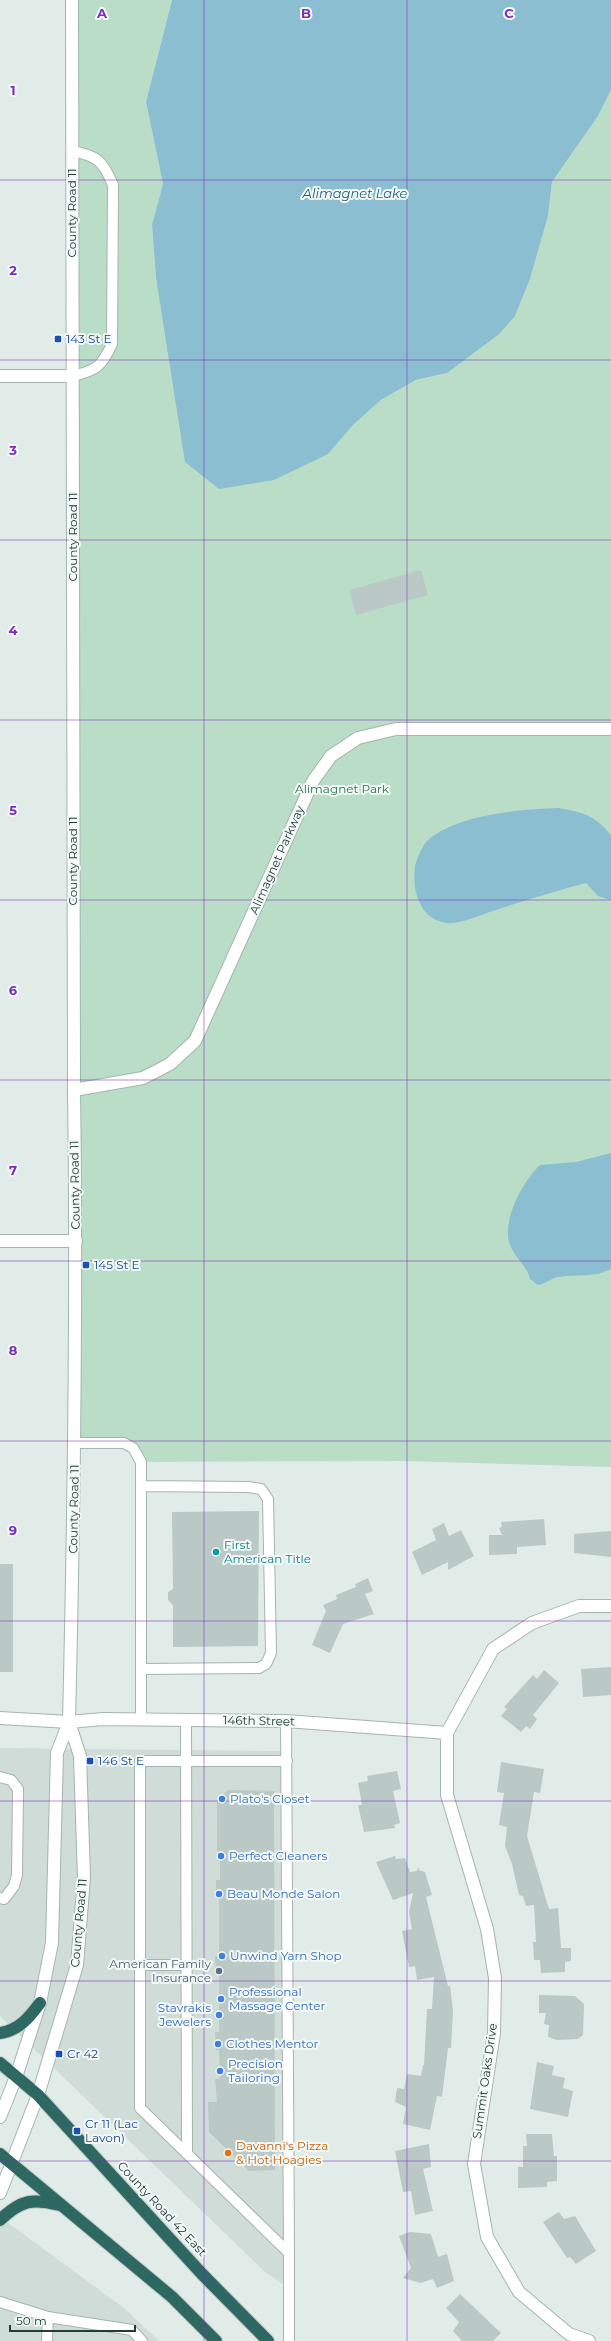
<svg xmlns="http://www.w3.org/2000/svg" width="611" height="2341" font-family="Montserrat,sans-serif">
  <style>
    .built { fill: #d0dcd7 }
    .green { fill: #baddc7 }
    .water { fill: #8abed0 }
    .building { fill: #bac9c5 }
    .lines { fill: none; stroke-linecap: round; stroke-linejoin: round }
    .lane-casing { stroke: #a4b4b0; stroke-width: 12 }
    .street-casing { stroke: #a4b4b0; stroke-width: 14 }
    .secondary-casing { stroke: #a0b7b2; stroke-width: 14 }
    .highway-casing { stroke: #c1c8c7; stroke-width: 14 }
    .lane { stroke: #fff; stroke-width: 10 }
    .street { stroke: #fff; stroke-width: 12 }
    .secondary { stroke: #fff; stroke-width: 12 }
    .highway { stroke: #2e6863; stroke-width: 12 }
    .grid { fill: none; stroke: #7b2cbf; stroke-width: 1; stroke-opacity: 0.55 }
    .transit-dot { fill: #1a4fb4; stroke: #f2f8f6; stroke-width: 1.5 }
    .culture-dot { fill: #0f9aa8; stroke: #f2f8f6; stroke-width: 1.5 }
    .shop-dot { fill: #3f7fe0; stroke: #f2f8f6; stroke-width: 1.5 }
    .service-dot { fill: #5c6f8a; stroke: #f2f8f6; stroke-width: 1.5 }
    .food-dot { fill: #e8710a; stroke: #f2f8f6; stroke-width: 1.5 }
    .labels { text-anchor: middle; stroke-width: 4; stroke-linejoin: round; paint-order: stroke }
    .street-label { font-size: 12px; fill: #223c38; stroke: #f2f8f6 }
    .transit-label { font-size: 12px; fill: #164399; stroke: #f2f8f6; text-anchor: start }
    .park-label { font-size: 12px; fill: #2c734f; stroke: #f2f8f6 }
    .culture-label { font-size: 12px; fill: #0d838f; stroke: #f2f8f6; text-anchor: start }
    .shop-label { font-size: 12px; fill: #366cbe; stroke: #f2f8f6; text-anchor: start }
    .service-label { font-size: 12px; fill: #4e5e75; stroke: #f2f8f6; text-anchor: end }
    .food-label { font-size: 12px; fill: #c56008; stroke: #f2f8f6; text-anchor: start }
    .water-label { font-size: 13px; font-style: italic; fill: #1c5e78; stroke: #f2f8f6 }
    .grid-label { font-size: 13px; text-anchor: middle; font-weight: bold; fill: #7b2cbf; stroke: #f2f8f6; stroke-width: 4; stroke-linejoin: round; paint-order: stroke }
  </style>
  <rect width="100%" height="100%" fill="#e1ece8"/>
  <!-- built -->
  <path class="built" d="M0,1748L285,1751L288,2288L264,2271L0,2016Z
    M0,2217L124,2308L159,2341H0Z"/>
  <!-- green -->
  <path class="green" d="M72,0H172L146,102L163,184L152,226L156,278L179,416L328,454L354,424L381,400L417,380L447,373L515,316L530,279L548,216L552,182L598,116L611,90V1467L402,1461L141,1462L133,1448L76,1443Z"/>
  <!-- water -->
  <path class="water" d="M172,0H611V90L598,116L552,182L548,216L530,279L515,316L499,334L447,373L416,380L381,400L354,424L328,454L274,480L219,489L185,462L156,278L152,225L163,184L146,102Z
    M559,808C585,813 594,815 611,835V900L598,896L586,883C556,891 526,900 496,910C483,914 459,925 446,923C430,920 422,911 417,896C414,888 414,876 415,867C417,856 424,842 433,836C464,814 522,809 559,808Z
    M611,1153V1269C594,1278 576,1274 558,1277C551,1278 546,1284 538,1285L530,1279C527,1266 515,1258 510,1245C501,1221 523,1181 540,1165L576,1162Z"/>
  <!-- building -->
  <path class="building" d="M421,570L428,595L356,615L349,590Z
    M259,1511L258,1646L173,1647V1605L168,1600V1592L173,1589L172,1512Z
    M544,1519L546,1545L517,1547V1554L489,1555V1535H502L499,1528L502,1527L501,1522Z
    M444,1523L449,1536L461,1530L474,1556L448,1570V1562L422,1575L412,1552L436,1540L432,1529Z
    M611,1531V1557L574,1553V1534Z
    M0,1564H13V1672H0Z
    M368,1578L373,1591L365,1594L374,1614L343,1624L330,1653L312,1645L326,1611L323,1605L337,1599L336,1595L356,1587L355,1584Z
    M611,1667V1695L583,1697L581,1669Z
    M544,1670L559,1683L533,1715L537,1719L530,1729L526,1726L521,1732L501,1716L507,1709L504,1707L533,1675L537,1679Z
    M501,1762L544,1769L540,1793L534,1792L527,1836L549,1909L558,1908L561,1948H571V1961L565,1962V1972L541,1973L540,1960H534L533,1942H536L534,1905L526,1906L523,1896L519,1895L512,1864L505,1846L507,1827L499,1825L504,1793L497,1792Z
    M397,1771L401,1789L393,1791L400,1823L394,1825L395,1828L364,1832L358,1805H362L358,1783L368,1781L367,1776Z
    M228,1790L274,1791L275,2170L249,2171L209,2132L208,2102H217L215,2079H220L219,2050H216L215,2032H219V1973L216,1974L215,1956H219V1898H216V1880H220V1851H217V1801Z
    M395,1856L396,1859L405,1858L410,1872L417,1871L418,1867L419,1870L425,1872L432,1895L426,1897L448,1986H450L453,2011L451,2048H448L442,2097L437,2096L430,2130L403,2124L406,2107L395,2102L397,2088L404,2089L407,2074L421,2076L423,2065H424L427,2009H432L434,1977L417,1980L415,1966L409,1967L402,1931L412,1929L409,1912L413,1893L393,1900L376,1862Z
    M539,1995L575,1996L584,2004L583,2035L578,2039L557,2040L548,2037L549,2025L544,2024L546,2013H539Z
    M537,2062L554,2066L552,2075L565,2078L563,2088L573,2091L568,2117L530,2109Z
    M526,2134H552L554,2156H557V2181L547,2182V2187L518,2188V2167H523V2146H527Z
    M429,2144L431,2167L423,2169L433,2211L415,2215L411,2191L403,2192L395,2151Z
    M559,2212L564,2219L575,2216L596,2251L576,2264L570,2257L567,2258L543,2222Z
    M410,2232L431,2234L438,2257L447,2254L454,2281L437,2288L433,2279L421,2283L403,2278L411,2268L399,2236Z
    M460,2294L501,2333L493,2341H462L453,2331L459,2322L446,2308Z"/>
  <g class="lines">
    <defs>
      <path id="lane" d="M72,151C98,156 103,161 113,185L112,344C102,366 96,371 72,376
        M76,1443H124L133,1448L141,1462V1719
        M141,1486L248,1487L261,1489L268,1499L271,1653L266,1664L259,1668L142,1669
        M186,1720L187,2154
        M286,1721L289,2253
        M287,1761H140V2108L289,2253V2341
        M0,1777L11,1780L18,1789L17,1875L14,1886L4,1899L0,1898
        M140,1965H186
        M0,2302L48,2317L132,2330L142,2341
        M47,2341L48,2317"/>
      <path id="street" d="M0,376H72
        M74,1090L143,1078L170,1064L195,1041L313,781L331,756L358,738L396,729H611
        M0,1241H76
        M0,1718L69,1722L103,1719L286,1721L447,1733
        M589,2341L569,2334L519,2292L487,2237L474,2164L494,2033L495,1978L487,1929L447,1795V1733L493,1649L532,1623L579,1606H611"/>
      <path id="secondary" d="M0,2117L16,2077L40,2003L52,1943L57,1753L69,1722
        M0,2193L38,2095L77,1965L84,1877L80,1756L69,1722C74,1511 77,1301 74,1090L72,0"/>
      <path id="highway" d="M0,2033C19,2030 29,2018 40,2003
        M0,2063L38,2095L202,2274L268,2341
        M0,2154L172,2297L216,2341
        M0,2220C21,2200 32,2198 60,2205"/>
    </defs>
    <!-- lane casing -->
    <use href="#lane" class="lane-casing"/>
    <!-- street casing -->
    <use href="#street" class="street-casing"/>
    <!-- secondary casing -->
    <use href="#secondary" class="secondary-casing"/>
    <!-- highway casing -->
    <use href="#highway" class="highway-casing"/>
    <!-- lane -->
    <use href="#lane" class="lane"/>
    <!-- street -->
    <use href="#street" class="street"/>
    <!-- secondary -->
    <use href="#secondary" class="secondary"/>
    <!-- highway -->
    <use href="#highway" class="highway"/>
  </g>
  <!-- grid -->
  <path class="grid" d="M204,0V2341M407,0V2341M0,180H611M0,360H611M0,540H611M0,720H611M0,900H611M0,1080H611M0,1261H611M0,1441H611M0,1621H611M0,1801H611M0,1981H611M0,2161H611"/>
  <!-- markers -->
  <g class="transit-dot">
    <rect x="54" y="335" width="8" height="8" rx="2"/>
    <rect x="82" y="1261" width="8" height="8" rx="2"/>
    <rect x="86" y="1757" width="8" height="8" rx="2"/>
    <rect x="55" y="2050" width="8" height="8" rx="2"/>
    <rect x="73" y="2127" width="8" height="8" rx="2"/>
  </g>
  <circle class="culture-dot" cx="216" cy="1552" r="4"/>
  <g class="shop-dot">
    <circle cx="222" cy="1799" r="4"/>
    <circle cx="221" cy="1856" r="4"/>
    <circle cx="219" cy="1894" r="4"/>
    <circle cx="222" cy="1956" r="4"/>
    <circle cx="221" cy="1999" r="4"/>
    <circle cx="219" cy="2015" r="4"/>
    <circle cx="218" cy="2044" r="4"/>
    <circle cx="220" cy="2071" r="4"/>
  </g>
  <circle class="service-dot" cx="219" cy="1971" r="4"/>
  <circle class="food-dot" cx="228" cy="2153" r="4"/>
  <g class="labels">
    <!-- street labels -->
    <g class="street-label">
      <text transform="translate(72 213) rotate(-90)" y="4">County Road 11</text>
      <text transform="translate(73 537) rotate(-90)" y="4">County Road 11</text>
      <text transform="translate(277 860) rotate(-66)" y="4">Alimagnet Parkway</text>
      <text transform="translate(73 861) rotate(-90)" y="4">County Road 11</text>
      <text transform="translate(75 1185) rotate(-91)" y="4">County Road 11</text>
      <text transform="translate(74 1509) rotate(-89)" y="4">County Road 11</text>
      <text transform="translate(259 1721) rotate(1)" y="4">146th Street</text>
      <text transform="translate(79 1923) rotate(-85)" y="4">County Road 11</text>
      <text transform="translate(485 2081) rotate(-82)" y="4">Summit Oaks Drive</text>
      <text transform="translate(162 2209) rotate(47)" y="4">County Road 42 East</text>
    </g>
    <!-- transit labels -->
    <g class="transit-label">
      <text x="66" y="343">143 St E</text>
      <text x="94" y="1269">145 St E</text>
      <text x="98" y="1765">146 St E</text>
      <text x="67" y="2058">Cr 42</text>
      <text x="85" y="2128">Cr 11 (Lac<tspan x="85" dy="14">Lavon)</tspan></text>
    </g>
    <!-- park labels -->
    <g class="park-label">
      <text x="342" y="793">Alimagnet Park</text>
    </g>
    <!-- culture labels -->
    <g class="culture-label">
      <text x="224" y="1549">First<tspan x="224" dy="14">American Title</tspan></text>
    </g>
    <!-- shop labels -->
    <g class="shop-label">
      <text x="230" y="1803">Plato's Closet</text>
      <text x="229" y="1860">Perfect Cleaners</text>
      <text x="227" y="1898">Beau Monde Salon</text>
      <text x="230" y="1960">Unwind Yarn Shop</text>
      <text x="229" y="1996">Professional<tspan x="229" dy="14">Massage Center</tspan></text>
      <text x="211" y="2012" text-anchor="end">Stavrakis<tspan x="211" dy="14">Jewelers</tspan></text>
      <text x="226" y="2048">Clothes Mentor</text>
      <text x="228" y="2068">Precision<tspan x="228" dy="14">Tailoring</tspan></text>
    </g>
    <!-- service labels -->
    <g class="service-label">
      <text x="211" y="1968">American Family<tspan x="211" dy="14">Insurance</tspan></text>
    </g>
    <!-- food labels -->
    <g class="food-label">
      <text x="236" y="2150">Davanni's Pizza<tspan x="236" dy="14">&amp; Hot Hoagies</tspan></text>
    </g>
    <!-- water labels -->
    <g class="water-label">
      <text x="355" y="198">Alimagnet Lake</text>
    </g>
  </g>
  <g class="grid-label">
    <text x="102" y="18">A</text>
    <text x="306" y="18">B</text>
    <text x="509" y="18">C</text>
    <text x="13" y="95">1</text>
    <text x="13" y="275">2</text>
    <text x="13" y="455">3</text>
    <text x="13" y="635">4</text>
    <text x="13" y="815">5</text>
    <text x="13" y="995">6</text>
    <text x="13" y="1175">7</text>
    <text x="13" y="1355">8</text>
    <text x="13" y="1535">9</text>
  </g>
  <!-- scale -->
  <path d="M10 2325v6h125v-6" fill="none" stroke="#223c38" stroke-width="2"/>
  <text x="16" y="2325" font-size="12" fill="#223c38" stroke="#f2f8f6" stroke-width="3" paint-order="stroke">50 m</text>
</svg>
